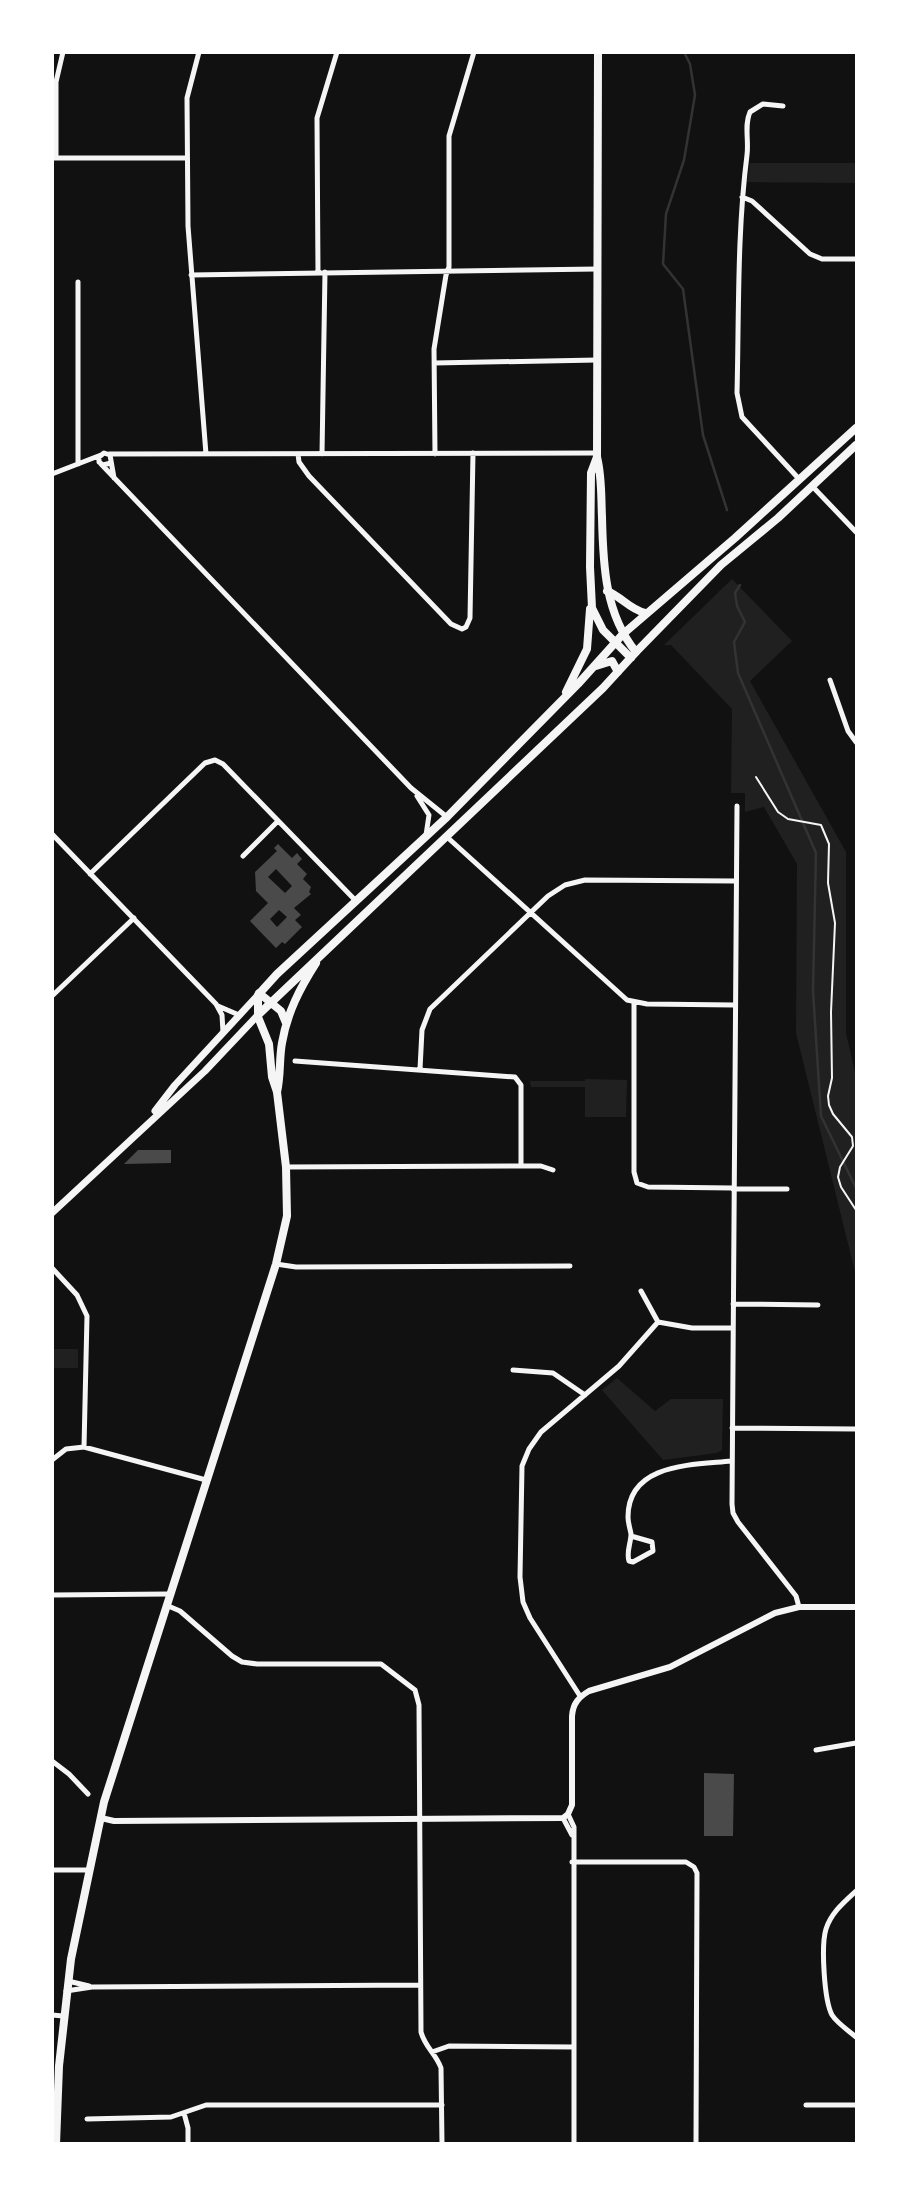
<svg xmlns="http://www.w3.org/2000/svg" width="909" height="2196" font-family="'Source Sans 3',sans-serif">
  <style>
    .green { fill: #202020 }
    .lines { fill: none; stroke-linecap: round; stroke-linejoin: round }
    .stream { stroke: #333; stroke-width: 2.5 }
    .building { fill: #4a4a4a; fill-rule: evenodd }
    .path { stroke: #f5f5f5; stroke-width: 2 }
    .minor { stroke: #f5f5f5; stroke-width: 5 }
    .tertiary { stroke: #f5f5f5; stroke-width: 6 }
    .secondary { stroke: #f5f5f5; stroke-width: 7 }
    .primary { stroke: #f5f5f5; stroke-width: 8 }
    .trunk { stroke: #f5f5f5; stroke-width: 8 }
  </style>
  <rect width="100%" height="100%" fill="#111"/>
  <!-- green -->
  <path class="green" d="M750,163H856V183L747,182Z
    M732,579L792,641L750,681L846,852V1033L856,1077V1276L796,1033L797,864L764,807L745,812V793H731L732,709L671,645H664Z
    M585,1079L627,1080L626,1117H585V1087H531L530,1081H585Z
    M52,1349H78V1368H53Z
    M617,1378L655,1411L671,1399H723L722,1450L717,1453L663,1460L602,1390Z"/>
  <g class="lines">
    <!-- stream -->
    <path class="stream" d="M684,52L690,64L695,95L684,160L666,214L663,264L683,289L703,435L727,510
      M740,585L735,593L737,606L745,622L734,642L738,673L816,853L813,991L821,1116L856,1188"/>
  </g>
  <!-- building -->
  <path class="building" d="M278,844L292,858L297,853L302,859L297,864L307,874L303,879L311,887L309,892L311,894L294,908L301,915L295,920L302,927L285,944L282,942L276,948L250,921L268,903L256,891L255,872L277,851L274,848ZM276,869L292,886L285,893L268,877ZM279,910L287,917L277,927L270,919Z
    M138,1150H171V1163L124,1164Z
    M704,1773L734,1774L733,1836H704Z"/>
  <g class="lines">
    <!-- path -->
    <path class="path" d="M756,777L778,812L788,819L821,825L829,844L828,883L835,923L831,1012L832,1078L828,1096L829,1105L833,1114L852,1137L853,1146L840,1167L838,1177L841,1187L856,1210"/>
    <!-- minor -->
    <path class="minor" d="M199,52L187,98L188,226L206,454
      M783,106L763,104L750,112C744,125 749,140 747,155C737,233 739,314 737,393L742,417L800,480
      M52,158H187
      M56,158V82L63,52
      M742,197L752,201L810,254L822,259H856
      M318,273L317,118L337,52
      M191,275L597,269
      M78,282V464
      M434,363L597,360
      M109,454L597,453
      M298,454L299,462L309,476L451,624L462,629L466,627L470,618L473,453
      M322,454L325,272
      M435,454L434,349L446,275L449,267V136L474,52
      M111,463L103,465L99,462V457L104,453L110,455L114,478
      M101,464L411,788L447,817
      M52,474L101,455
      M813,487L856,532
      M830,680L848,731L856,742
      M417,796L429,815L426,835
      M737,806L732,1504L733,1513L738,1522L796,1596L799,1607
      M52,834L216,1004L222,1015L223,1032
      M447,837L627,1000L647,1004L734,1005
      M243,856L278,821
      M90,874L205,763L215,760L223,764L356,901
      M52,996L134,918
      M634,1002V1172L637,1183L648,1187L733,1188
      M218,1006L239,1015
      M420,1069L422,1030L430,1009L548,896L565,885L585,880L735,881
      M521,1166H541L553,1170
      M286,1167L521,1166V1085L515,1077L295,1061
      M733,1189H787
      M276,1264L296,1267L570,1266
      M52,1268L77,1295L87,1316L84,1447
      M641,1291L658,1322
      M733,1304L818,1305
      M513,1370L553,1373L585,1395
      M732,1428L856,1429
      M52,1460L66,1449L84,1447L206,1480
      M631,1536L652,1542L653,1551L633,1562L629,1561C626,1552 631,1543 631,1534C630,1528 628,1523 628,1517C628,1463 693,1465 731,1461
      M52,1595L169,1594
      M166,1605L180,1611L232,1656L242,1662L257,1664H381L415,1690L419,1705L421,2032C425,2047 436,2054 441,2068L442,2144
      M580,1696L530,1618L523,1602L520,1577L522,1466L529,1449L541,1432L619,1366L658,1322L692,1328H733
      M816,1750L856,1743
      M52,1761L69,1774L88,1794
      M568,1814L574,1827V2144
      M563,1818L572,1835
      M572,1862H686L694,1867L697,1873L696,2144
      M52,1870H89
      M856,1891C844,1902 831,1913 826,1929C821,1945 824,2000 832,2015C837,2023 849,2031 856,2037
      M68,1981L89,1986
      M66,1991L92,1987L419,1985
      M52,2015L63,2016
      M432,2052L449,2046L574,2047
      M806,2105H856
      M184,2113L188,2128V2144
      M87,2119L171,2117L206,2105H442"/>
    <!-- tertiary -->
    <path class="tertiary" d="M101,1818L114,1821L563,1818L568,1814L572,1805V1716C573,1703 579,1697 589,1691L670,1667L775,1613L799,1607H856"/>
    <!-- secondary -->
    <path class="secondary" d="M155,1111L175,1085L258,995
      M52,1213L205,1071L258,1015"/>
    <!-- primary -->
    <path class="primary" d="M607,591C622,597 629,609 645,613
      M623,634L735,538L856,428
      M636,652L721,565L778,518L856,445"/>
    <!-- trunk -->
    <path class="trunk" d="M597,457L591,473L590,567L592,608L603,630L631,658
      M596,666L612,661L618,672
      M566,692L587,649L590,609
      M259,993L281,1011L286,1023
      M258,1015L603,688L636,652C605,614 603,565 602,517C601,496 602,477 597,457L598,52
      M277,1092C281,1075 279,1059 282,1043C287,1013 300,988 316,963
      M56,2144L59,2066L71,1959L104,1802L276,1264L287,1216L286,1167L277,1092L272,1077L269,1044L258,1017V995L277,974L447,817L578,684L623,634"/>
  </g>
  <!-- border -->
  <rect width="909" height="2196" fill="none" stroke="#ffffff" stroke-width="108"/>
</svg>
